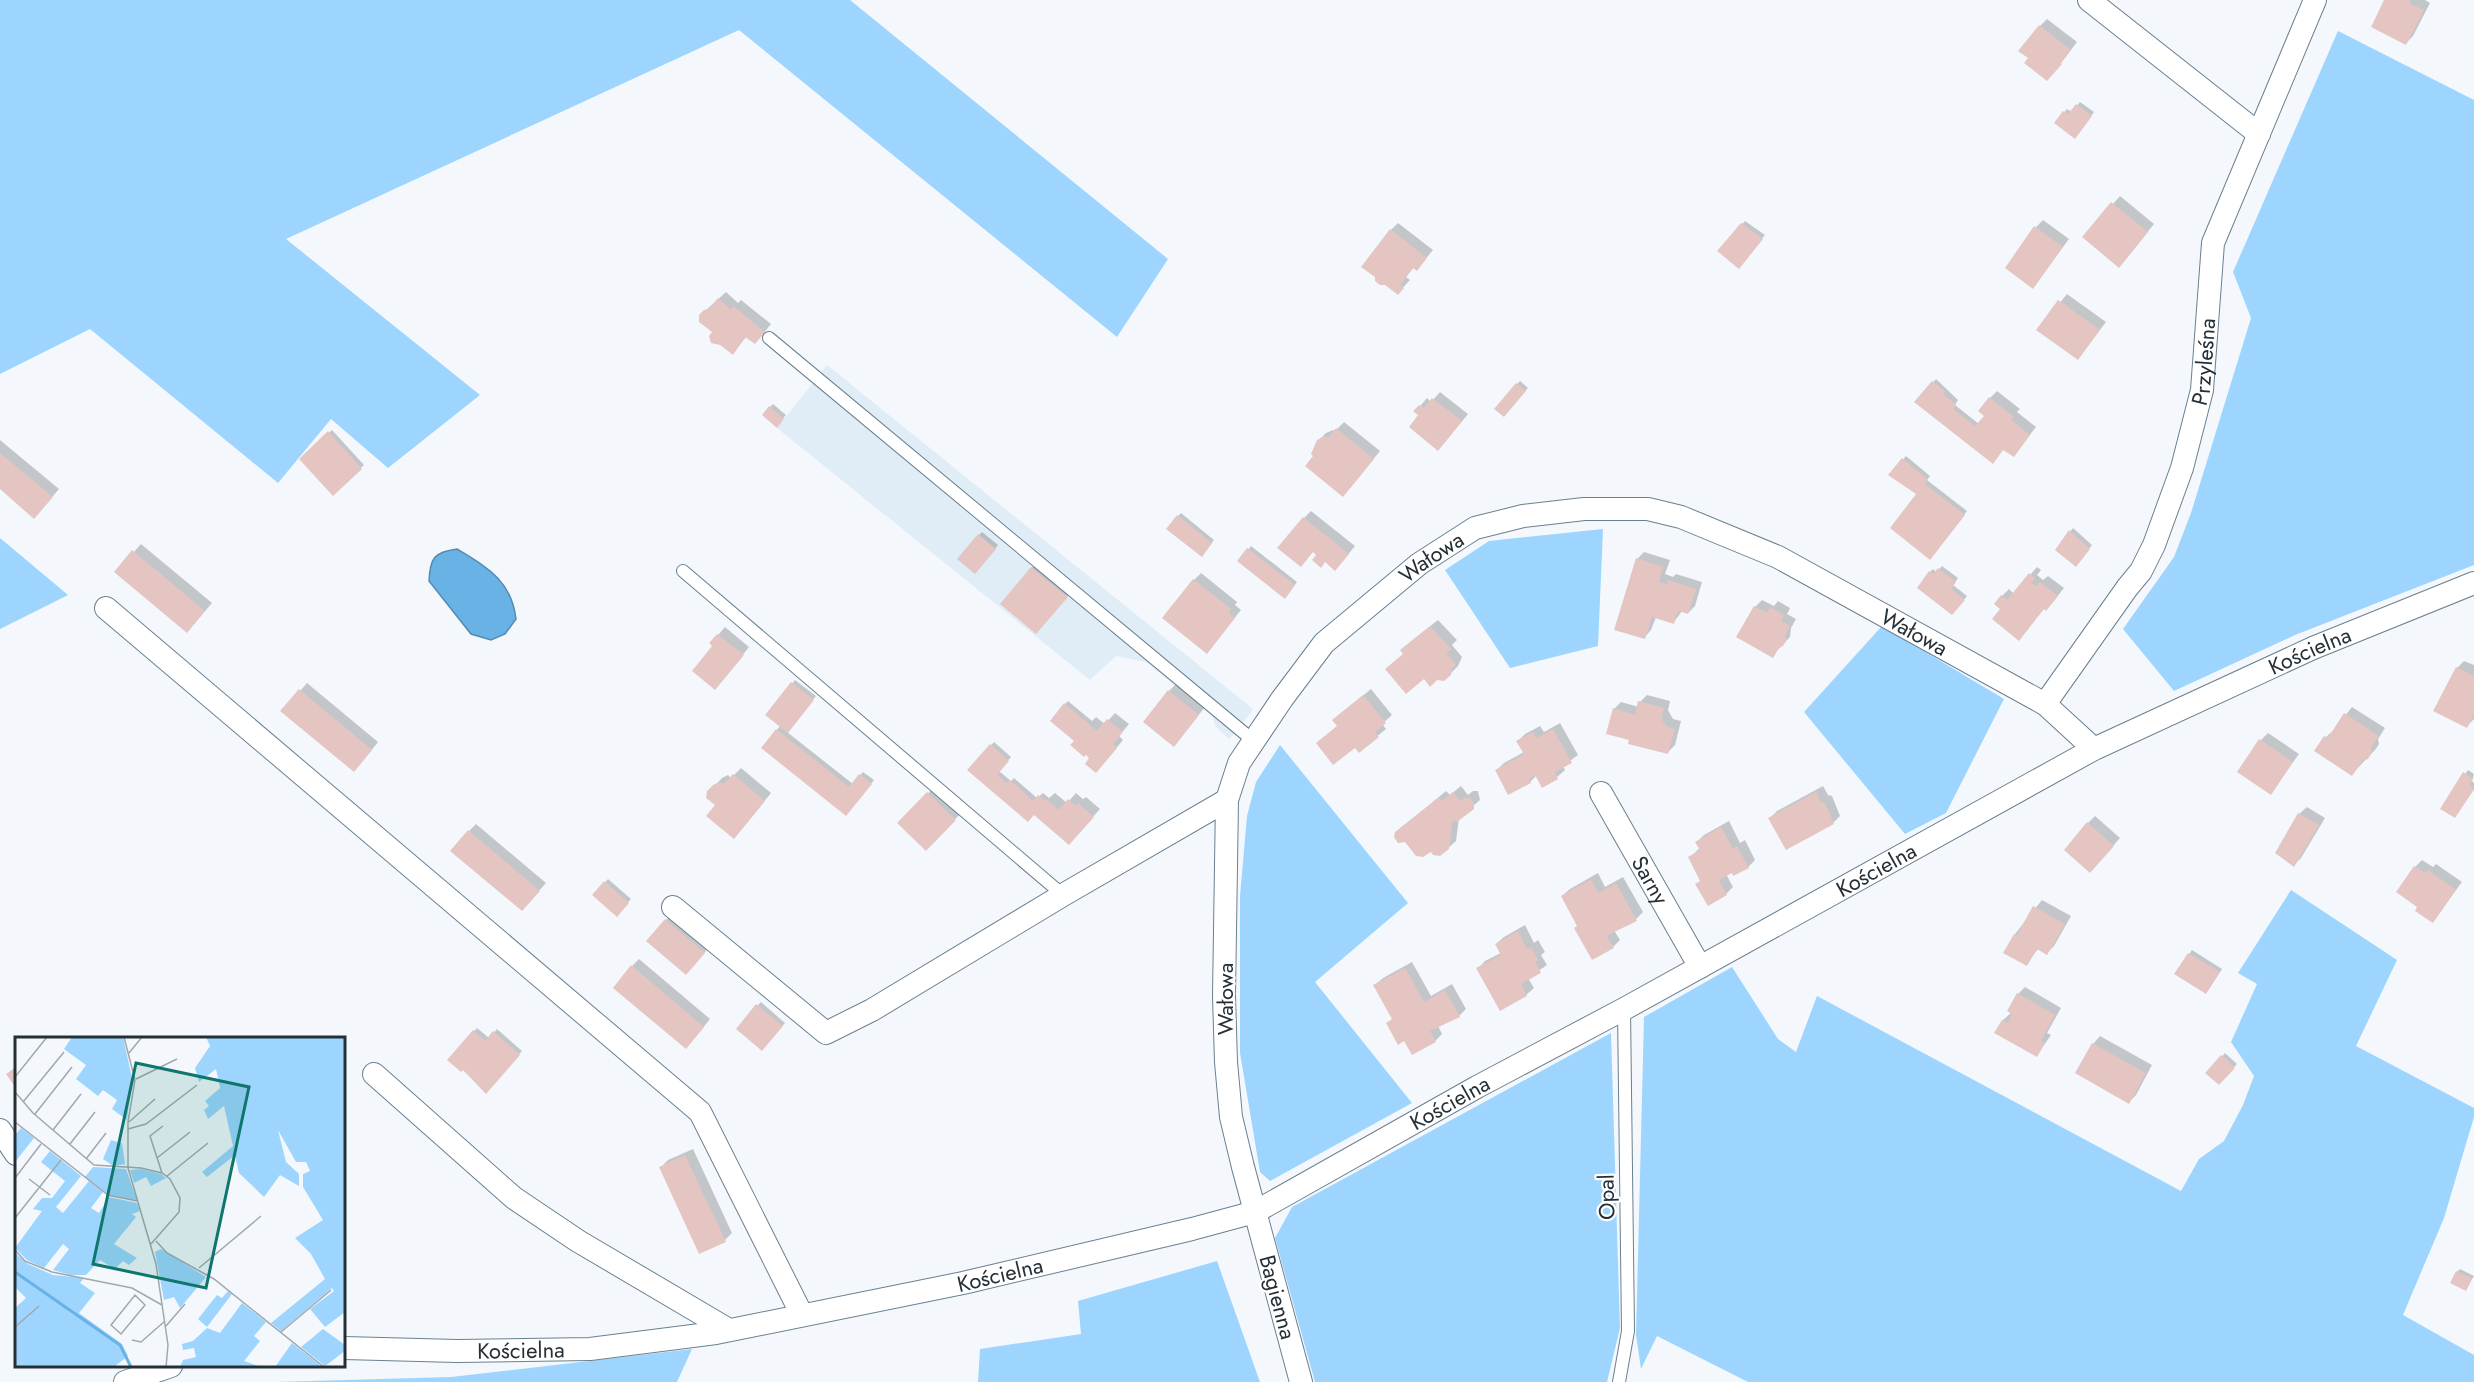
<svg xmlns="http://www.w3.org/2000/svg" width="2474" height="1382" font-family="Jost,sans-serif">
  <style>
    .built { fill: #e0edf6 }
    .green { fill: #9dd5fe }
    .water { fill: #69b2e5; stroke: #558bb0; stroke-width: 1.5 }
    .shadow { fill: #0003 }
    .building { fill: #e4c5c2 }
    .lines { fill: none; stroke-linecap: round; stroke-linejoin: round }
    .service-casing { stroke: #6a8090; stroke-width: 14 }
    .minor-casing { stroke: #6a8090; stroke-width: 24 }
    .service { stroke: #fff; stroke-width: 12 }
    .minor { stroke: #fff; stroke-width: 22 }
    .labels { text-anchor: middle; stroke-width: 4.5; stroke-linejoin: round; paint-order: stroke }
    .street-label { font-size: 22px; fill: #252f36; stroke: #fff }
    .inset-river { fill: none; stroke: #69b2e5; stroke-width: 3 }
    .inset-road { fill: none; stroke: #a1a8ad; stroke-width: 1.5 }
    .view { fill: #0f766e; fill-opacity: 0.15; stroke: #0f766e; stroke-width: 3 }
    .inset-edge { fill: none; stroke: #252f36; stroke-width: 3 }
  </style>
  <rect width="100%" height="100%" fill="#f4f8fc"/>
  <!-- built -->
  <path class="built" d="M827,365L1253,709L1239,729L1229,739L1215,726L1212,714L1146,662L1116,656L1090,680L777,428Z"/>
  <!-- green -->
  <path class="green" d="M0,0H850L1168,259L1117,337L739,30L286,239L480,395L388,468L331,419L278,483L90,329L0,374Z
    M2338,31L2474,100V565L2295,635L2174,691L2123,629L2174,557L2191,513L2251,318L2233,272Z
    M1603,529L1598,646L1510,668L1445,570L1489,541Z
    M0,538L68,595L0,629Z
    M1882,626L2004,699L1946,813L1905,834L1804,712Z
    M1280,745L1408,903L1315,982L1412,1103L1270,1181L1260,1172L1240,1053V896L1247,816L1256,782Z
    M2291,890L2397,960L2356,1046L2474,1108V1117L2444,1218L2403,1315L2474,1355V1382H1748L1657,1336L1641,1369L1636,1335L1644,1017L1732,967L1778,1039L1796,1052L1817,996L2181,1191L2199,1159L2224,1141L2243,1105L2254,1076L2231,1042L2257,984L2238,973Z
    M1611,1033L1620,1328L1607,1382H1315L1275,1238L1292,1207Z
    M1217,1261L1260,1382H978L980,1349L1081,1334L1078,1301Z
    M692,1349L677,1382H275L451,1377Z"/>
  <!-- water -->
  <path class="water" d="M457,549C488,568 511,580 516,619L505,634L491,640L471,634L429,581C430,558 434,552 457,549Z"/>
  <!-- shadow -->
  <path class="shadow" d="M2386,0H2425L2430,3L2413,36L2406,43Z
    M2047,19L2077,42L2054,72L2030,58L2040,26Z
    M2080,102L2094,112L2078,134L2056,122L2067,109L2072,112Z
    M2120,196L2154,224L2126,259L2084,237Z
    M2043,220L2069,239L2033,287L2036,227Z
    M1745,221L1765,235L1742,263V224Z
    M1398,223L1433,250L1417,269L1414,267L1406,277L1410,280L1398,293L1385,283L1391,230Z
    M726,292L738,303L741,300L771,324L762,335L747,336L733,353L721,344H716L710,336L714,332L705,311Z
    M2067,294L2106,322L2078,358L2038,330Z
    M1936,379L1958,400L1955,405L1979,424L1986,415L1990,398L1997,391L2020,409L2017,412L2036,427L2014,455L2004,448L1993,462L1916,402Z
    M1520,381L1528,388L1503,415L1517,384Z
    M1440,392L1468,414L1445,442L1416,411L1427,398L1431,402Z
    M773,404L786,415L777,426L770,407Z
    M1344,422L1380,451L1350,488L1315,456L1318,441L1326,433L1333,430L1335,431Z
    M332,430L364,465L333,494L301,459Z
    M0,440L59,489L41,510L0,489Z
    M1906,456L1930,476L1927,480L1967,511L1933,555L1918,494L1890,475Z
    M1311,511L1355,546L1342,562L1326,561L1319,555L1304,518Z
    M1181,513L1214,540L1205,552L1178,516Z
    M2073,528L2092,545L2079,561L2057,550Z
    M982,532L998,545L978,569L979,535Z
    M141,544L212,603L194,624L116,572Z
    M1251,546L1297,582L1288,594L1239,561Z
    M1644,552L1670,560L1665,574L1673,577L1676,574L1702,582L1695,606L1688,613L1682,611L1674,622L1656,617L1651,630L1644,638L1637,559Z
    M1035,564L1070,593L1036,632L1002,604Z
    M1942,566L1958,578L1953,585L1967,596L1955,610L1930,572L1933,569L1936,572Z
    M2037,567L2041,570L2037,575L2043,580L2048,576L2064,588L2053,602L2003,609L2002,596L2009,589L2014,594Z
    M1201,573L1237,602L1235,605L1241,610L1207,652L1194,580Z
    M1762,600L1774,606L1778,601L1790,608L1787,614L1796,619L1791,628L1790,637L1772,656L1755,607Z
    M1438,620L1457,640L1452,645L1462,657L1458,666L1450,674L1405,653L1409,643Z
    M725,627L749,647L722,681L714,646L711,643Z
    M2464,661L2474,665V719L2467,726L2457,668Z
    M795,680L816,696L787,732L853,784L863,772L874,780L849,811L763,747L781,725L767,714Z
    M307,683L378,742L361,763L283,711Z
    M1176,684L1205,707L1181,737L1169,691Z
    M1371,689L1392,715L1382,724L1386,729L1359,751L1338,725L1342,713Z
    M1647,695L1670,701L1668,710L1673,719L1681,721L1675,745L1668,752L1631,739L1614,709L1621,702L1639,707L1640,702Z
    M1068,701L1092,721L1096,717L1105,724L1115,713L1129,724L1119,736L1123,740L1103,764L1091,758L1076,741L1065,704Z
    M2352,707L2385,728L2378,739L2379,744L2375,750L2352,774L2326,737L2334,730Z
    M1560,723L1578,755L1563,766L1565,770L1557,777L1543,786L1537,775L1530,782L1497,770L1504,763L1524,752L1518,741L1525,734L1540,726L1544,732Z
    M2268,733L2299,754L2271,793L2261,740Z
    M994,742L1011,757L999,771L1011,781L1014,778L1037,798L1043,793L1049,798L1055,793L1067,803L1076,793L1083,799L1086,797L1100,809L1076,836L1034,814L969,770Z
    M741,768L771,793L741,830L717,805L709,791L722,778L728,775L731,778Z
    M2468,770L2474,774L2472,781L2474,783V789L2458,813L2442,808Z
    M935,786L962,812L926,849L900,823Z
    M1461,786L1468,795L1473,791H1478L1480,800L1459,818L1456,841L1448,848L1401,829L1446,791L1450,795Z
    M1823,786L1828,795L1832,796L1840,816L1833,823L1770,818L1777,811Z
    M2307,807L2325,818L2301,858L2294,865L2299,814Z
    M2095,816L2120,838L2097,864L2088,823Z
    M1729,821L1740,843L1745,840L1755,860L1748,867L1726,874L1733,887L1726,894L1702,880L1690,857L1700,848L1697,842L1704,835Z
    M476,824L546,883L529,902L469,831Z
    M2422,860L2433,867L2436,864L2462,882L2433,921L2419,907L2415,867Z
    M1598,873L1605,887L1623,877L1643,912L1636,919L1614,930L1620,940L1613,947L1579,925L1562,896L1570,889Z
    M608,879L631,899L617,915L594,895Z
    M2042,900L2071,916L2054,946L2047,953L2039,948L2026,964L2015,934Z
    M673,913L711,945L693,966L666,920Z
    M1525,925L1534,943L1538,940L1545,952L1541,955L1547,965L1528,978L1534,988L1526,995L1500,1009L1478,969L1485,961L1501,953L1496,944L1504,937Z
    M2192,950L2222,969L2206,993L2176,974Z
    M639,959L710,1019L693,1040L632,966Z
    M1412,962L1431,996L1452,984L1466,1009L1459,1016L1438,1026L1442,1034L1435,1041L1405,1039L1388,1023L1393,1018L1375,985L1383,978Z
    M2025,987L2061,1008L2047,1033L2051,1035L2037,1055L1996,1033L2003,1020L2012,1012L2018,994Z
    M761,1002L785,1023L765,1046L758,1005Z
    M477,1028L489,1038L497,1029L522,1051L489,1089L449,1060Z
    M2100,1036L2152,1065L2136,1095L2129,1102L2077,1073L2093,1044Z
    M2225,1053L2237,1064L2219,1083L2207,1073Z
    M693,1149L732,1233L725,1240L661,1167L668,1160Z
    M2460,1269L2474,1276L2466,1289L2457,1272Z"/>
  <!-- building -->
  <path class="building" d="M2384,0H2411L2409,3L2424,10L2406,45L2371,27Z
    M2039,25L2071,50L2061,63L2062,64L2047,81L2024,63L2028,58L2018,51Z
    M2076,104L2092,116L2075,139L2054,123L2063,111L2068,114Z
    M2111,202L2148,232L2119,268L2082,237Z
    M1741,223L1763,239L1739,269L1717,251Z
    M2034,226L2063,247L2033,289L2005,268Z
    M1390,229L1427,258L1417,271L1413,268L1400,285L1404,288L1398,295L1385,285H1380L1375,281V277L1361,267Z
    M718,298L730,309L733,306L765,332L755,344L745,337L733,355L720,345L711,343L709,336L712,332L699,322V315L704,310L709,309Z
    M2058,300L2100,330L2078,360L2036,330Z
    M1932,381L1945,391L1943,394L1956,404L1953,409L1975,426L1984,416L1978,411L1989,397L2014,417L2011,420L2030,435L2014,457L2003,450L1993,464L1914,402Z
    M1516,383L1526,391L1504,417L1494,409Z
    M1432,398L1462,421L1438,451L1409,427L1418,415L1413,411L1419,405L1424,408Z
    M769,406L784,419L777,428L762,415Z
    M1336,428L1374,459L1343,497L1305,466L1313,456L1311,454L1317,440L1325,436L1328,438Z
    M328,431L362,469L333,496L299,459Z
    M0,453L53,497L34,519L0,489Z
    M1902,458L1928,480L1925,484L1965,515L1930,560L1890,528L1916,494L1888,475Z
    M1177,515L1212,543L1202,557L1166,529Z
    M1303,517L1349,554L1335,571L1325,562L1321,568L1312,560L1316,555L1313,552L1301,567L1277,548Z
    M2069,530L2090,549L2076,567L2055,550Z
    M978,534L996,549L975,574L957,559Z
    M1247,548L1295,585L1285,599L1237,561Z
    M132,550L205,611L187,633L114,572Z
    M1636,558L1663,567L1659,582L1667,584L1668,580L1696,589L1688,614L1678,611L1674,624L1652,617L1645,639L1614,630Z
    M1031,567L1068,597L1036,634L1000,604Z
    M1938,568L1956,582L1951,589L1965,600L1952,615L1917,588L1929,571L1933,574Z
    M2029,573L2035,578L2031,583L2036,586L2040,582L2058,596L2046,611L2044,609L2019,641L1992,619L2000,609L1994,604L2001,595L2007,600Z
    M1193,579L1231,609L1229,613L1235,618L1207,654L1162,618Z
    M1754,606L1767,613L1770,607L1784,615L1781,621L1790,626L1785,636L1786,641L1783,646L1779,648L1773,658L1736,637Z
    M1430,626L1451,649L1446,653L1456,665L1452,668L1451,675L1444,681L1437,680L1430,687L1424,679L1406,694L1385,669L1403,654L1400,650Z
    M717,634L744,655L715,690L692,671L712,646L709,643Z
    M2456,667L2474,676V714L2467,728L2433,711Z
    M791,682L814,700L788,733L765,715Z
    M299,689L372,750L354,772L280,711Z
    M1168,690L1199,715L1174,747L1143,722Z
    M1363,695L1386,723L1375,732L1379,737L1359,753L1355,748L1333,765L1316,743L1337,726L1332,720Z
    M1638,701L1664,708L1661,718L1666,726L1675,729L1668,754L1628,744L1629,740L1606,734L1613,708L1635,715Z
    M1064,703L1097,731L1107,719L1123,732L1113,744L1117,748L1096,773L1085,764L1089,758L1086,755L1084,757L1070,745L1074,741L1050,721Z
    M2344,713L2379,736L2371,747L2372,752L2368,759L2363,760L2352,776L2314,751L2324,736L2328,738Z
    M776,729L849,787L859,774L872,784L846,816L761,748Z
    M1553,729L1572,763L1555,772L1558,779L1542,788L1535,775L1529,779L1531,783L1508,795L1495,770L1524,754L1516,741L1533,732L1536,738Z
    M2259,739L2293,762L2271,795L2237,772Z
    M990,744L1009,761L997,775L1007,783L1010,780L1033,801L1038,795L1045,800L1046,799L1059,810L1068,799L1076,806L1078,803L1094,817L1069,845L1034,815L1028,822L967,770Z
    M2463,772L2473,779L2469,785L2474,789L2455,818L2440,809Z
    M733,774L765,801L734,839L706,816L715,805L706,798L707,791L713,785L720,782L724,784Z
    M927,792L956,820L926,851L897,823Z
    M1453,792L1460,801L1464,798H1470L1474,803V809L1457,822L1455,820L1451,824L1452,825L1449,849L1440,856L1433,855L1431,852L1423,857L1416,856L1405,842L1398,843L1394,837L1395,832L1439,797L1442,801Z
    M1816,792L1821,802L1825,803L1834,824L1786,850L1768,818Z
    M2298,813L2319,825L2294,867L2275,853Z
    M2087,822L2114,846L2090,873L2064,850Z
    M1721,827L1733,849L1737,846L1749,868L1733,876L1732,873L1719,880L1727,895L1708,906L1695,884L1700,881L1688,857L1700,850L1695,842Z
    M468,830L540,891L522,911L450,851Z
    M2414,866L2425,873L2428,870L2456,890L2433,923L2415,911L2417,907L2396,892Z
    M1591,879L1598,893L1616,883L1637,921L1610,934L1607,937L1614,948L1592,960L1574,928L1577,926L1561,896Z
    M604,881L629,903L617,917L592,895Z
    M2033,906L2065,924L2047,955L2037,949L2027,966L2003,953L2014,934L2017,935Z
    M665,919L705,953L686,975L646,941Z
    M1518,931L1527,949L1531,947L1538,960L1535,962L1541,973L1521,984L1527,996L1500,1011L1476,968L1501,955L1495,944Z
    M2188,953L2220,972L2206,994L2174,974Z
    M631,965L704,1027L686,1049L613,988Z
    M1405,968L1424,1002L1445,990L1460,1017L1430,1031L1436,1042L1412,1055L1404,1041L1398,1045L1386,1023L1392,1019L1373,985Z
    M2017,993L2055,1015L2041,1041L2045,1043L2037,1057L1994,1033L2002,1020L2008,1023L2012,1014L2007,1011Z
    M756,1004L783,1026L762,1051L736,1029Z
    M473,1030L485,1041L493,1031L520,1055L486,1094L463,1070L461,1072L447,1060Z
    M2092,1043L2146,1073L2129,1104L2075,1073Z
    M2221,1055L2235,1068L2219,1085L2205,1073Z
    M16,1067V1088L6,1074Z
    M685,1155L726,1242L699,1254L659,1167Z
    M2456,1271L2472,1279L2466,1291L2450,1283Z"/>
  <g class="lines">
    <defs>
      <path id="service" d="M769,338L1255,742
        M683,571L1063,895
        M1619,1382L1628,1331L1624,1009"/>
      <g id="minor">
        <path d="M2089,0L2259,134"/>
        <path d="M106,608L700,1112L802,1315"/>
        <path id="s1" d="M2045,704L2127,588L2141,571L2154,545L2182,468L2202,390L2213,243L2315,0"/>
        <path id="s2" d="M1601,793L1700,967"/>
        <path d="M673,907L826,1033L872,1010L1063,895L1227,800"/>
        <path d="M374,1074L514,1198L578,1241L729,1330"/>
        <path d="M0,1130L16,1154"/>
        <path id="s3" d="M344,1348L457,1351L590,1349L716,1333L963,1283L1192,1229L1255,1212L1477,1087L1624,1009L2094,749L2313,648L2474,583"/>
        <path d="M125,1382L171,1366"/>
        <path id="s4" d="M1301,1382L1243,1167L1231,1117L1226,1062L1224,996L1227,800L1239,763L1282,699L1324,643L1419,564L1475,528L1523,516L1584,509H1648L1681,517L1778,557L2045,704L2094,749"/>
      </g>
    </defs>
    <!-- service casing -->
    <use href="#service" class="service-casing"/>
    <!-- minor casing -->
    <use href="#minor" class="minor-casing"/>
    <!-- service -->
    <use href="#service" class="service"/>
    <!-- minor -->
    <use href="#minor" class="minor"/>
  </g>
  <g class="labels">
    <!-- street labels -->
    <g class="street-label">
      <text dy="8" stroke="none"><textPath href="#s1" startOffset="384">Przyleśna</textPath></text>
      <text dy="8" stroke="none"><textPath href="#s4" startOffset="915">Wałowa</textPath></text>
      <text dy="8" stroke="none"><textPath href="#s4" startOffset="1437">Wałowa</textPath></text>
      <text dy="8" stroke="none"><textPath href="#s3" startOffset="2121">Kościelna</textPath></text>
      <text dy="8" stroke="none"><textPath href="#s3" startOffset="1635">Kościelna</textPath></text>
      <text dy="8" stroke="none"><textPath href="#s2" startOffset="100">Sarny</textPath></text>
      <text transform="translate(1225 999) rotate(-90)" y="8">Wałowa</text>
      <text dy="8" stroke="none"><textPath href="#s3" startOffset="1149">Kościelna</textPath></text>
      <text transform="translate(1606 1197) rotate(-91)" y="8">Opal</text>
      <text dy="8" stroke="none"><textPath href="#s3" startOffset="663">Kościelna</textPath></text>
      <text transform="translate(1278 1297) rotate(75)" y="8">Bagienna</text>
      <text dy="8" stroke="none"><textPath href="#s3" startOffset="177">Kościelna</textPath></text>
    </g>
  </g>
  <!-- overview -->
  <g transform="translate(15 1037)">
    <rect width="330" height="330" fill="#f4f8fc"/>
    <path d="M57,0H108L117,41L112,83L97,72L102,63L88,53L83,59L61,42L71,28L49,12ZM191,0H330V275L310,290L295,272L319,254L317,251L266,294L256,286L310,242L296,217L280,201L308,183L288,150V137L295,134L291,125H281L263,93L271,125L284,137V149L265,138L249,160L224,136L220,118L192,140L187,135L218,109L209,69L193,82L189,73L194,69L190,64L205,51L201,32L184,45L180,31L195,9ZM6,91L19,101L0,125V98ZM96,103L107,106L110,127L98,129L88,122ZM35,114L66,139L41,170L48,176L74,144L88,155L76,171L84,176L94,160L122,166L125,174L117,177L121,180L99,207L122,221L114,228L108,224L100,232L85,223L71,238H55L38,233L54,212L48,207L29,231L12,223L0,211L27,174L18,172L27,161H37L50,144L26,125ZM78,130L111,132L122,163L93,157L70,140ZM126,132L146,137L151,141L136,149L131,140L119,146L115,133ZM146,212L191,240L165,271L159,260L149,263L140,215ZM0,216L13,227L38,238L69,241L65,246L80,256L64,276L107,307L113,319L99,330H0V271L11,261L0,250ZM213,254L217,257L192,290L183,282L202,258L207,261ZM227,266L251,285L239,299L245,304L229,324L246,330H165L168,323L181,320L179,311L168,313L167,307L178,304L192,291L205,296ZM308,292L330,308V314L310,329L286,310ZM277,306L304,327L305,329L260,330Z" fill="#9dd5fe"/>
    <path class="inset-river" d="M0,235L105,308L116,330"/>
    <path class="inset-road" d="M109,0L120,43L113,85V131L141,227L153,308L151,330M114,16L127,0M0,40L32,0M121,42L162,22M0,55L18,76L79,128L126,131L147,136L155,142L165,161L164,175L136,207M8,65L49,15M20,77L57,30M0,85L93,158L123,164M114,85L140,62M113,92L131,87L182,48M38,93L66,57M55,107L80,75M142,121L175,95M71,122L91,96M147,136L135,99L148,89M152,139L193,106M0,141L26,107M14,142L35,158M0,181L46,123M141,204L152,216L199,242L309,330M0,213L10,224L37,235L117,251L147,268M184,231L246,179M120,258L130,268L106,297L96,288ZM151,289L170,267M0,290L24,269M266,295L316,253M117,303L126,305L150,284"/>
    <path class="view" d="M121,26L234,50L191,251L78,227Z"/>
    <rect width="330" height="330" class="inset-edge"/>
  </g>
</svg>
